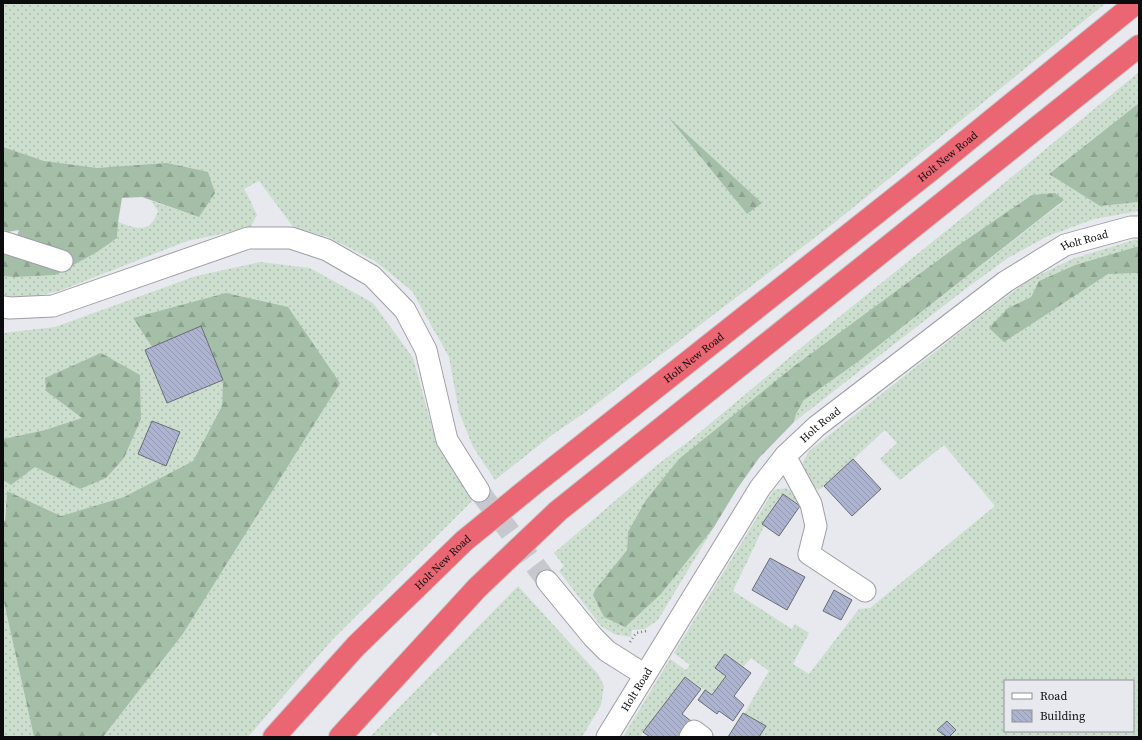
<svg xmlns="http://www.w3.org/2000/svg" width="1142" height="740" font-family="'Source Serif 4',serif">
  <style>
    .grass { fill: url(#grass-dots); fill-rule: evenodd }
    .forest { fill: url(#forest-firs) }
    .building { fill: url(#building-back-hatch); stroke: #6a6c71 }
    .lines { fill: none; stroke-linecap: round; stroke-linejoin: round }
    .minor-tunnel { stroke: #c6c8cd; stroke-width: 21; stroke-dasharray: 21 10; stroke-linecap: butt }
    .minor-casing { stroke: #9d9fa5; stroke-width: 23 }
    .highway-casing { stroke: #c5c5c5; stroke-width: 24 }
    .path { stroke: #7c7d81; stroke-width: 2.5; stroke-dasharray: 1 3; stroke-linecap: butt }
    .minor { stroke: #fff; stroke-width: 21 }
    .highway { stroke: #e96672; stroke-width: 22 }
    .labels { text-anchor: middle; stroke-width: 4; stroke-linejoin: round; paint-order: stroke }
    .street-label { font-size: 11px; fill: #0c0c0e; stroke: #e7e9ef }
  </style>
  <defs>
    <pattern id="grass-dots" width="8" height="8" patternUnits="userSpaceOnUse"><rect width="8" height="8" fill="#ccdece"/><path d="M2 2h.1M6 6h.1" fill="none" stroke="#aebdb0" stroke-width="1.8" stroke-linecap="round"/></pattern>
    <pattern id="forest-firs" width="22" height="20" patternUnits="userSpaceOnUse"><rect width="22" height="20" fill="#a4bea7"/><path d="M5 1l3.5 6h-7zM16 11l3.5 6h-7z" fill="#8ca28f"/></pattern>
    <pattern id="building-back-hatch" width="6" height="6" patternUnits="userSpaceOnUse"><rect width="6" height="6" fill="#adb4d1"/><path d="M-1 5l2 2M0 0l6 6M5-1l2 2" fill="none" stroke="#949ab2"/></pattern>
  </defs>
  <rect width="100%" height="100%" fill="#e7e9ef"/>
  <!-- grass -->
  <path class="grass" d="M3,3H1106L834,223L587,411L552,435L495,480L473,447L459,412L449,357L412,291L375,261L328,237L294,228L259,181L244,189L247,194L257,215L250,228L187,241L59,291L30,297L3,296V276L13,277L117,238L118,222C138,229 150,234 158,211L151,201L199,217L214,193L3,162ZM670,120L762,203L747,214Z
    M1139,72V103L1049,174L1100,206L1139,202V211L1094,219L1048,236L1008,258L964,290L794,422L796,414L804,400L859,361L1064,201L956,247L901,288L628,532L627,550L595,590L593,594H661L714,527L658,620L645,629L632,630L631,637L614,634L601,626L559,571L564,566L554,553L657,465L693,438L808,342L962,218Z
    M1134,240H1139V246L1075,265L1039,281L1031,297L1008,308L1040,317L1108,274L1139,273V737H759L765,726L744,714L769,671L751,658L743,667L725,654L715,668L726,676L712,695L685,677L640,737H623L670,659L686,670L690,665L674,653L774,490L786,488L797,494L802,504L800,506L782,494L762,524L764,526L733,591L792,629L795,624L809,633L793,664L809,674L859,609L870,608L995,506L944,445L900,480L880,459L897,443L885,430L824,486L819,490L817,488L812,495C802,475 796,472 809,451L982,315L1029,280L1072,259ZM1005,681H1133V731H1005Z
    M260,262L310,268L373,303L413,358L432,427L446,456L464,487L474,499L332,640L248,737H103L182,635L288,307L133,318L152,347L145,350L167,403L223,380L222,406L193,461L124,497L61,516L7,491L4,521L3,520V480L11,485L35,467L80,489L124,458L141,419L140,375L46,391L83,418L45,430L3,439V333L55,327L196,276ZM152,421L179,432L165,465L138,454Z
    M518,586L598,674L604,686L601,705L582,737H440L433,732L430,737H370Z
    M3,598L34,737H3Z"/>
  <!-- forest -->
  <path class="forest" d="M1139,103V202L1100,206L1049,174Z
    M668,117L762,203L747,214Z
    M3,147L44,161L97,168L167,163L208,172L215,193L199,217L142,197L122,198L118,222L117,238L97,252L55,275L13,277L3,276V248L16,239L19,230L7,232L3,229Z
    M1055,193L1064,200L859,361L804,400L796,414L794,422L759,458L737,489L714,527L661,594L625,627L604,617L593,595L595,590L627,550L628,532L646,500L679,459L793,367L956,247L1032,195Z
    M1139,246V273L1108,274L1004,342L989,328L1008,308L1031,297L1039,281L1075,265Z
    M226,293L288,307L340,383L182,635L103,737H34L3,598V520L5,521L7,491L61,516L124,497L193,461L222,406L223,380L201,327L152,347L133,318Z
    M101,353L140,375L141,419L124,458L106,478L80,489L35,467L11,485L3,480V439L45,430L82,418L46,391L45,378Z"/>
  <!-- building -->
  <path class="building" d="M201,326L223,380L167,403L145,350Z
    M152,421L180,432L166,466L138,454Z
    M853,459L881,489L852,516L824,486Z
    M783,494L800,506L779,536L762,524Z
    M770,558L805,577L787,610L752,590Z
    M834,590L852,600L841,620L823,611Z
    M725,654L751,673L734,696L744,705L733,721L719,711L717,714L698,700L705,690L712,695L726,676L715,668Z
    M685,677L701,689L682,714L691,721L680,737H650L643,732Z
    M743,713L766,726L759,737H728Z
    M947,721L956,730L949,737H947L937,730Z"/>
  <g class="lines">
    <!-- minor-tunnel -->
    <path class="minor-tunnel" d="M479,491L547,581"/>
    <defs>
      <g id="minor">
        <path d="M3,242L62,261"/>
        <path d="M3,307L10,308L53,306L248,238H291L327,250L372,276L405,310L426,350L447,440L479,491"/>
        <path d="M785,456L811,504L816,526L809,554L865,591"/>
        <path d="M547,581L593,637L607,651L645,675"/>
        <path id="s1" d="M607,737L760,488L785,456L817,426L1005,282L1065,245L1131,227H1139"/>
        <path d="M690,737L694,731L702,737"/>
      </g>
      <g id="highway">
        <path id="s2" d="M274,737L356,646L464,541L535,483L932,169L1136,3"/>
        <path d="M340,737L477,588L558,511L1139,46"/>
      </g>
    </defs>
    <!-- minor casing -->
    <use href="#minor" class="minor-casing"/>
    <!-- highway casing -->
    <use href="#highway" class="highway-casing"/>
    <!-- path -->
    <path class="path" d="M630,642L636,633L646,631"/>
    <!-- minor -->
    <use href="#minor" class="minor"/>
    <!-- highway -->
    <use href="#highway" class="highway"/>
  </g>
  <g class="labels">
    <!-- street labels -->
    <g class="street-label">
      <text dy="4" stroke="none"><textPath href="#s2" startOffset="891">Holt New Road</textPath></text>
      <text dy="4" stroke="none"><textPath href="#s1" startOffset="704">Holt Road</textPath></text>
      <text dy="4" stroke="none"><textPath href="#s2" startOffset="567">Holt New Road</textPath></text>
      <text dy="4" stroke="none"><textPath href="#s1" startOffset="380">Holt Road</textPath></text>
      <text dy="4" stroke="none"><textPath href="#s2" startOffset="243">Holt New Road</textPath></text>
      <text dy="4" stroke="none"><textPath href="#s1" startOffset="56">Holt Road</textPath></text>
    </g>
  </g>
  <!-- border -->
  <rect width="1142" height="740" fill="none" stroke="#0c0c0e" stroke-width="8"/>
  <!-- legend -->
  <rect x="1004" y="680" width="130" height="52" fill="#e7e9ef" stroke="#8f9195"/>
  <rect x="1012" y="693" width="20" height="6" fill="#ffffff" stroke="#8f9195"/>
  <text x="1040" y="700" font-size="12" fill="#0c0c0e">Road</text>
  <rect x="1012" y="710" width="20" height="12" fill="url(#building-back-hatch)" stroke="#8f9195"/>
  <text x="1040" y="720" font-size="12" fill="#0c0c0e">Building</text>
</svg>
